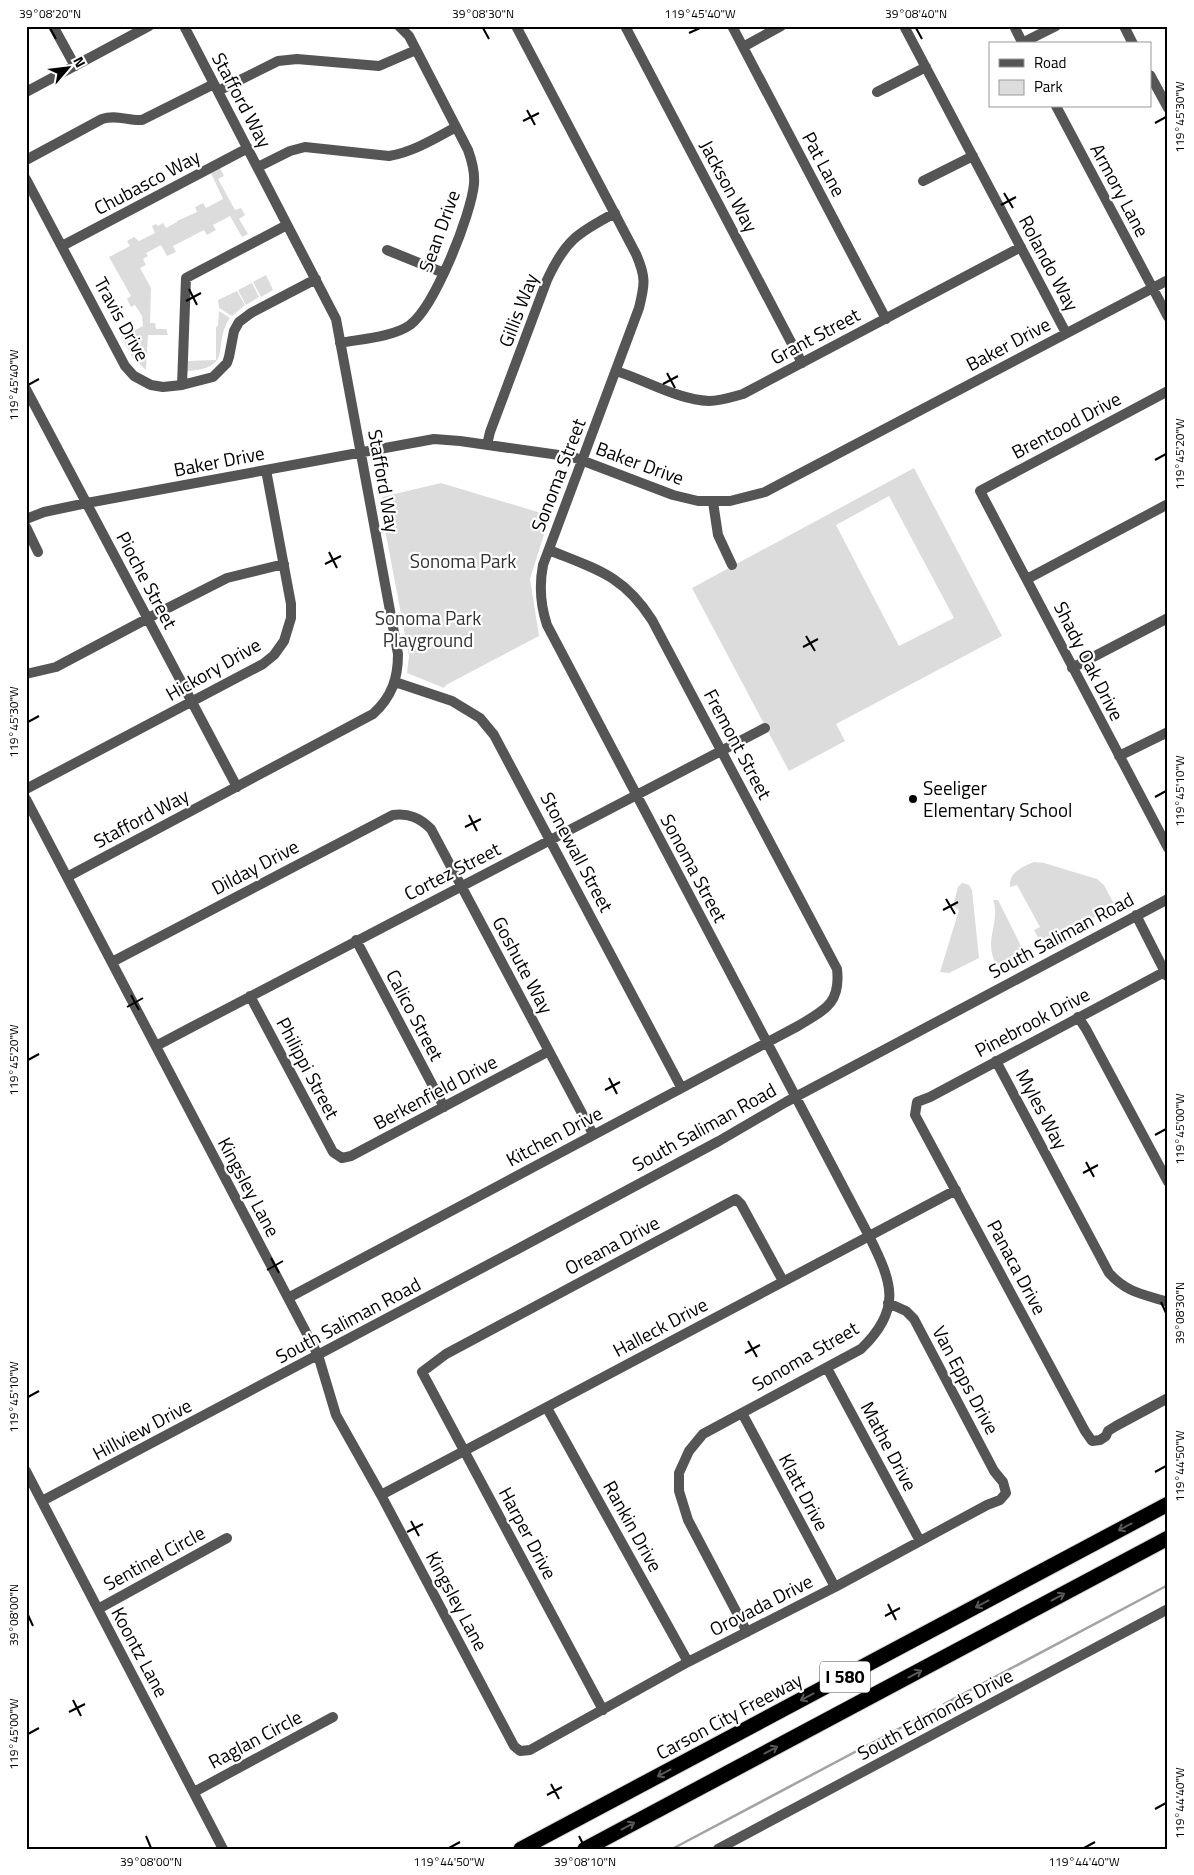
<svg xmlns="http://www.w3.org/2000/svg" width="1194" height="1875" font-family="'Titillium Web',sans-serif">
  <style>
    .green { fill: #dcdcdc; fill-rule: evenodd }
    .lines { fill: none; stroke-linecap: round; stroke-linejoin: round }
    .stream { stroke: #a3a3a3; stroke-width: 2.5 }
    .highway-casing { stroke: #dbdbdb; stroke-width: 17 }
    .minor { stroke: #555; stroke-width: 10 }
    .highway { stroke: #000; stroke-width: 15 }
    .oneway { stroke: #595959 }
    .ticks { fill: none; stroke: #000; stroke-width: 2 }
    .poi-dot { fill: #000; stroke: #fff; stroke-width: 2 }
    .labels { text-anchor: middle; stroke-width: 4.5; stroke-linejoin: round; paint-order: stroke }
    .shield { fill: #fff; stroke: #4c4c4c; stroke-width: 1 }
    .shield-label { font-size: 18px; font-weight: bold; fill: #000 }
    .street-label { font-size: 19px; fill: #000; stroke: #fff }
    .park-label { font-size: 19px; fill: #333; stroke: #fff }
    .poi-label { font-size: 19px; fill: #000; stroke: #fff; text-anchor: start }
    .neatline { fill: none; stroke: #000; stroke-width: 2 }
    .ticks-label { font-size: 12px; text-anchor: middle; fill: #000 }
  </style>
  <rect width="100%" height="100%" fill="#fff"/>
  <!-- green -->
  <path class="green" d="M220,168L224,176L218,179L235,210L241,208L245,215L239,219L248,234L242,237L230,216L213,225L216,230L207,235L204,230L173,246L176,252L167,256L161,245L146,253L148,256L143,259L146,265L140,268L151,288L150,323H155L156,329H166L168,335H148L146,370L133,358L121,337L143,326L142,316L135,305L131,307L127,299L131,296L109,257L130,246L127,241L134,237L139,241L155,233L152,226L156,224L158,226L163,223L166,228L177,222V221L197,212L195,207L203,203L206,208L223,199L211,173Z
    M266,275L273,290L261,297L253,282Z
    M252,283L259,297L246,305L238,290Z
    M237,291L245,305L232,316L219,308L218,300Z
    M219,311L230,318C211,345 236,368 187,371V361L216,360V328L218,325Z
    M914,468L1002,636L836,724L845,741L789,771L692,588ZM889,496L954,618L899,646L836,525Z
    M441,483L548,515L546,521L548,522L530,579L539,636L446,685L444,688L407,673L409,656L380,503L383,502L382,497Z
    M1034,862L1044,863L1097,879L1104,885L1115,906L1042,945L1034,930L1040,927L1017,885L1010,887C1009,872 1022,867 1034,862Z
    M962,883L969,885L972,890L979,958L949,973L940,972L959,910L953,906L958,887Z
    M993,900H998L1023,950L1021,957L1002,967L996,964C983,941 1001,921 993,900Z"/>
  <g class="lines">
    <!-- stream -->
    <path class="stream" d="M944,1704L1168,1585
      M672,1849L936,1709"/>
    <defs>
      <path id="highway" d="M521,1849L1168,1504
        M585,1849L1168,1538"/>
    </defs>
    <!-- highway casing -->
    <use href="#highway" class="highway-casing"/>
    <!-- minor -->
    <path class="minor" d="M53,26L75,66
      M516,26L636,254C646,277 645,284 639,308L543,565C539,586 540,604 547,625L869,1236C892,1282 903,1309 861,1349L703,1434L689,1451L679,1473V1491L688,1520L747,1632
      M625,26L802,363
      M732,26L886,319
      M904,26L1066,333
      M1014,26L1023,44
      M1124,26L1133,44
      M1022,43L1056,26
      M743,47L781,26
      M1150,75L1168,108
      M218,91L278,61L297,59L379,66L416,50
      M26,92L149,26
      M877,92L926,67
      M1056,106L1168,317
      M26,160L102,119C116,114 128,121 142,120L214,84
      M258,167L290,151L305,147L389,156C413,152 434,139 456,127
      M26,179L125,366L134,376L151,385L163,387L182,385L213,377L227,363L229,357L234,331L239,322L251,313L316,279
      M923,181L973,156
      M62,246L248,148
      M387,250L444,273
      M340,343C361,339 393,337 410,325C435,306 471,215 474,184C475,172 472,161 468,150L409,36L399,26
      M616,371C645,380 679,400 709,401C721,401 732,397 743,394L1021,247
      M182,385L186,278L287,225
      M26,389L237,787
      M1168,391L980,491L1168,848
      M487,445L490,432L547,280C565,241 577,233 615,213
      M713,502L718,535L732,565
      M26,519L44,512L87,503L434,439L460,441L573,457L673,495L698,501H730L765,492L1168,280
      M26,527L38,552
      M1027,579L1168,504
      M1072,668L1168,618
      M26,674L56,667L156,614L227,578L284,564
      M395,682L452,701L480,718L494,735L681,1087
      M1119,756L1168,732
      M26,789L263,664L274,655L284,641L291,618V604L266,470
      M26,799L318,1355L336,1415L381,1495L514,1746L520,1751L530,1750L688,1662L835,1587L987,1505L1000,1500L1006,1493L1003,1482L994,1471L914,1319L906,1311L888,1303
      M67,877L373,714C392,697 398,678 398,654L336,319L184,26
      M1136,915L1167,976
      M356,940L444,1107
      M112,962L393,815C409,813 420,818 431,829L593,1134
      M1168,970L930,1097L917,1102L915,1115L1085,1431L1092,1441L1100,1440L1106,1436L1108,1431L1116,1426L1168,1398
      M250,996L333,1152L342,1158L351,1156L549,1051
      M1078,1017L1086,1029L1168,1182
      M156,1046C358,939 562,836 765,728
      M996,1061L1109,1273C1127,1293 1143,1294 1168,1302
      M288,1298L798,1026C824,1010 841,1004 837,969L652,620C623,575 596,569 549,550
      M827,1368L920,1541
      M547,1408L688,1662
      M742,1413L835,1587
      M26,1471L223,1849
      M381,1495L956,1190
      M42,1501L514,1251L719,1141L786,1102L1168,899
      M98,1609L227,1538
      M603,1710L422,1372L446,1354L736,1199L741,1204L783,1281
      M194,1792L333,1717
      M718,1849L1168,1609"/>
    <!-- highway -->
    <use href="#highway" class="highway"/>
  </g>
  <!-- one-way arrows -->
  <defs><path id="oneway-shaft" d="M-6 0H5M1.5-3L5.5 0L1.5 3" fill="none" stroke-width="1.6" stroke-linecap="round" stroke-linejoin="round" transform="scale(1.25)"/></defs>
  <g class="oneway">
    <use href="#oneway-shaft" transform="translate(1125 1527) rotate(152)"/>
    <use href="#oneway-shaft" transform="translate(1058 1597) rotate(-28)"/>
    <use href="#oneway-shaft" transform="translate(982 1604) rotate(152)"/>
    <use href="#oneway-shaft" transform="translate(915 1674) rotate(-28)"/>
    <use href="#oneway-shaft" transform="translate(807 1697) rotate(152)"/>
    <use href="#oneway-shaft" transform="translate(771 1750) rotate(-28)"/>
    <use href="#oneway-shaft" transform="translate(664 1773) rotate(152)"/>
    <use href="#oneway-shaft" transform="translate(628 1826) rotate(-28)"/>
  </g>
  <!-- ticks -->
  <path class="ticks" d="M50,28L56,39M483,28L489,39M916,28L922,39M689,33L700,28M527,110L535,125M523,121L539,113M1155,123L1166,117M1004,193L1013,208M1001,205L1016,197M189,289L197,305M186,301L201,293M667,373L675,388M663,384L678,376M28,385L39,379M1155,460L1166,454M329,552L337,568M325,564L341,556M806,636L815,651M803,647L818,639M28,722L39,716M1155,797L1166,791M469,815L477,831M465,827L481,819M946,899L955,914M943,910L958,902M131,995L139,1010M127,1007L143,998M28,1060L39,1054M609,1078L617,1094M605,1090L620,1082M1155,1135L1166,1129M1086,1162L1094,1177M1083,1173L1098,1165M271,1258L279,1273M267,1270L283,1261M1161,1302L1166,1313M748,1341L757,1357M745,1353L760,1345M28,1397L39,1391M1155,1472L1166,1466M411,1521L419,1536M407,1532L423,1524M888,1604L896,1620M28,1615L33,1626M885,1616L900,1608M73,1700L81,1716M69,1712L85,1704M28,1734L39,1728M551,1784L559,1799M547,1795L562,1787M1155,1809L1166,1803M146,1836L151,1848M579,1836L585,1848M449,1848L460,1842M1084,1848L1095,1842"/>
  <!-- markers -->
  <circle class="poi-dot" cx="913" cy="799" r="5"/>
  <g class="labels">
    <!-- shield labels -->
    <rect class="shield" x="820" y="1661.5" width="50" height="31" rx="4"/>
    <g class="shield-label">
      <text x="845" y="1683">I 580</text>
    </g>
    <!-- street labels -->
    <g class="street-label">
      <text transform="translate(242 100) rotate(62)" y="7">Stafford Way</text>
      <text transform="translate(824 164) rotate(62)" y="7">Pat Lane</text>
      <text transform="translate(147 182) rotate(-28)" y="7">Chubasco Way</text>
      <text transform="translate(729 186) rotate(62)" y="7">Jackson Way</text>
      <text transform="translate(1120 190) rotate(62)" y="7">Armory Lane</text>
      <text transform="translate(439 231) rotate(-70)" y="7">Sean Drive</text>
      <text transform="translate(1049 263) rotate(62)" y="7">Rolando Way</text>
      <text transform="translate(518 310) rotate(-69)" y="7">Gillis Way</text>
      <text transform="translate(122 319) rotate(61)" y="7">Travis Drive</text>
      <text transform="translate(815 336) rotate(-28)" y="7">Grant Street</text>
      <text transform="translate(1008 344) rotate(-28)" y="7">Baker Drive</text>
      <text transform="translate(1066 425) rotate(-28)" y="7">Brentood Drive</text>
      <text transform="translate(219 461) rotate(-11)" y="7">Baker Drive</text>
      <text transform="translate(640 463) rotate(20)" y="7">Baker Drive</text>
      <text transform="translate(558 475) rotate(-69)" y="7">Sonoma Street</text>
      <text transform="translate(384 481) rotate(80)" y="7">Stafford Way</text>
      <text transform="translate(147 580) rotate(62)" y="7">Pioche Street</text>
      <text transform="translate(1089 661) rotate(63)" y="7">Shady Oak Drive</text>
      <text transform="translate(213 669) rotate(-30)" y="7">Hickory Drive</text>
      <text transform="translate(738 744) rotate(62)" y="7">Fremont Street</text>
      <text transform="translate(141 818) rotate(-28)" y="7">Stafford Way</text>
      <text transform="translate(577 852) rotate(62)" y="7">Stonewall Street</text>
      <text transform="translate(255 867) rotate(-28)" y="7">Dilday Drive</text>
      <text transform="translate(694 868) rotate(62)" y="7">Sonoma Street</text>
      <text transform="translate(452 871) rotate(-27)" y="7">Cortez Street</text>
      <text transform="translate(1061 935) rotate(-28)" y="7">South Saliman Road</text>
      <text transform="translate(523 965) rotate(62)" y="7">Goshute Way</text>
      <text transform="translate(415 1015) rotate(62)" y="7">Calico Street</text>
      <text transform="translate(1032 1022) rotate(-28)" y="7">Pinebrook Drive</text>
      <text transform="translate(308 1068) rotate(62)" y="7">Philippi Street</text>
      <text transform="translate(435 1092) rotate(-28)" y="7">Berkenfield Drive</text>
      <text transform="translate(1042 1109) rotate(62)" y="7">Myles Way</text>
      <text transform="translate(704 1127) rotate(-29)" y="7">South Saliman Road</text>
      <text transform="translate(554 1136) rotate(-28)" y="7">Kitchen Drive</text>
      <text transform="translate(249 1187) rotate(62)" y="7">Kingsley Lane</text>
      <text transform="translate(612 1245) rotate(-28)" y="7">Oreana Drive</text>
      <text transform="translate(1017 1267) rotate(62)" y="7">Panaca Drive</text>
      <text transform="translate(348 1320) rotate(-28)" y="7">South Saliman Road</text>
      <text transform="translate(660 1327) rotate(-28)" y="7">Halleck Drive</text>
      <text transform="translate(805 1356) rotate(-30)" y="7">Sonoma Street</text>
      <text transform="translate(966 1380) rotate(62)" y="7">Van Epps Drive</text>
      <text transform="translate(142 1429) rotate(-28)" y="7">Hillview Drive</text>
      <text transform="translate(889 1446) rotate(62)" y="7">Mathe Drive</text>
      <text transform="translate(804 1492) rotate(62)" y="7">Klatt Drive</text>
      <text transform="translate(633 1526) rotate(61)" y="7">Rankin Drive</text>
      <text transform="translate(528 1533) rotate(62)" y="7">Harper Drive</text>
      <text transform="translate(154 1558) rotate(-29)" y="7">Sentinel Circle</text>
      <text transform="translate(457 1601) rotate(62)" y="7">Kingsley Lane</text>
      <text transform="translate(761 1605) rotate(-27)" y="7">Orovada Drive</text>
      <text transform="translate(140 1652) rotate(62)" y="7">Koontz Lane</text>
      <text transform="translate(935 1714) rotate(-28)" y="7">South Edmonds Drive</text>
      <text transform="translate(729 1716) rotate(-28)" y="7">Carson City Freeway</text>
      <text transform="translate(255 1739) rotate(-28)" y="7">Raglan Circle</text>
    </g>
    <!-- park labels -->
    <g class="park-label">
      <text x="463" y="568">Sonoma Park</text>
      <text x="428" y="625">Sonoma Park<tspan x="428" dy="22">Playground</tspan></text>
    </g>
    <!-- poi labels -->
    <g class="poi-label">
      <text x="923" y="795">Seeliger<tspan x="923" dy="22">Elementary School</tspan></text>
    </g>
  </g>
  <!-- border -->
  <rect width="1194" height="1875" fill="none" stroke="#ffffff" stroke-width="55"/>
  <!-- legend -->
  <rect x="989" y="42" width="162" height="65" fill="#ffffff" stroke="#999999"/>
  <rect x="999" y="59" width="25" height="8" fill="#555555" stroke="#999999"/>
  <text x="1034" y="68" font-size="15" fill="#000000">Road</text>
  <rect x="999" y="80" width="25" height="15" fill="#dcdcdc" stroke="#999999"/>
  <text x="1034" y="92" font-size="15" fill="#000000">Park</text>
  <!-- north arrow -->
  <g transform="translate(68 68) rotate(62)" stroke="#ffffff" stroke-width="4" paint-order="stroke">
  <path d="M0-4L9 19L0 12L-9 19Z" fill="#000000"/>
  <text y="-8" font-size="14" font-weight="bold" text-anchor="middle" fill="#000000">N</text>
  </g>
  <rect x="28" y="28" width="1138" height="1820" class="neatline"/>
  <g class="ticks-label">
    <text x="50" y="18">39°08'20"N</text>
    <text x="483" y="18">39°08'30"N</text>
    <text x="700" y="18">119°45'40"W</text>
    <text x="916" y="18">39°08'40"N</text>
    <text transform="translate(1180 117) rotate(-90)" y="4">119°45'30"W</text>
    <text transform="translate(14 385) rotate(-90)" y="4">119°45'40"W</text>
    <text transform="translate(1180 454) rotate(-90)" y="4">119°45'20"W</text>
    <text transform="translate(14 722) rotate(-90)" y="4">119°45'30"W</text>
    <text transform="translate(1180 791) rotate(-90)" y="4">119°45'10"W</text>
    <text transform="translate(14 1060) rotate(-90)" y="4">119°45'20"W</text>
    <text transform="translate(1180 1129) rotate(-90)" y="4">119°45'00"W</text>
    <text transform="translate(1180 1313) rotate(-90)" y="4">39°08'30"N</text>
    <text transform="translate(14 1397) rotate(-90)" y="4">119°45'10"W</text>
    <text transform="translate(1180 1466) rotate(-90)" y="4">119°44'50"W</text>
    <text transform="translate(14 1615) rotate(-90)" y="4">39°08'00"N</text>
    <text transform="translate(14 1734) rotate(-90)" y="4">119°45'00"W</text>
    <text transform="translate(1180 1803) rotate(-90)" y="4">119°44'40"W</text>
    <text x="151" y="1866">39°08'00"N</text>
    <text x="449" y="1866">119°44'50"W</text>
    <text x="585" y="1866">39°08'10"N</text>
    <text x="1084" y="1866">119°44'40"W</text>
  </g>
</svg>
